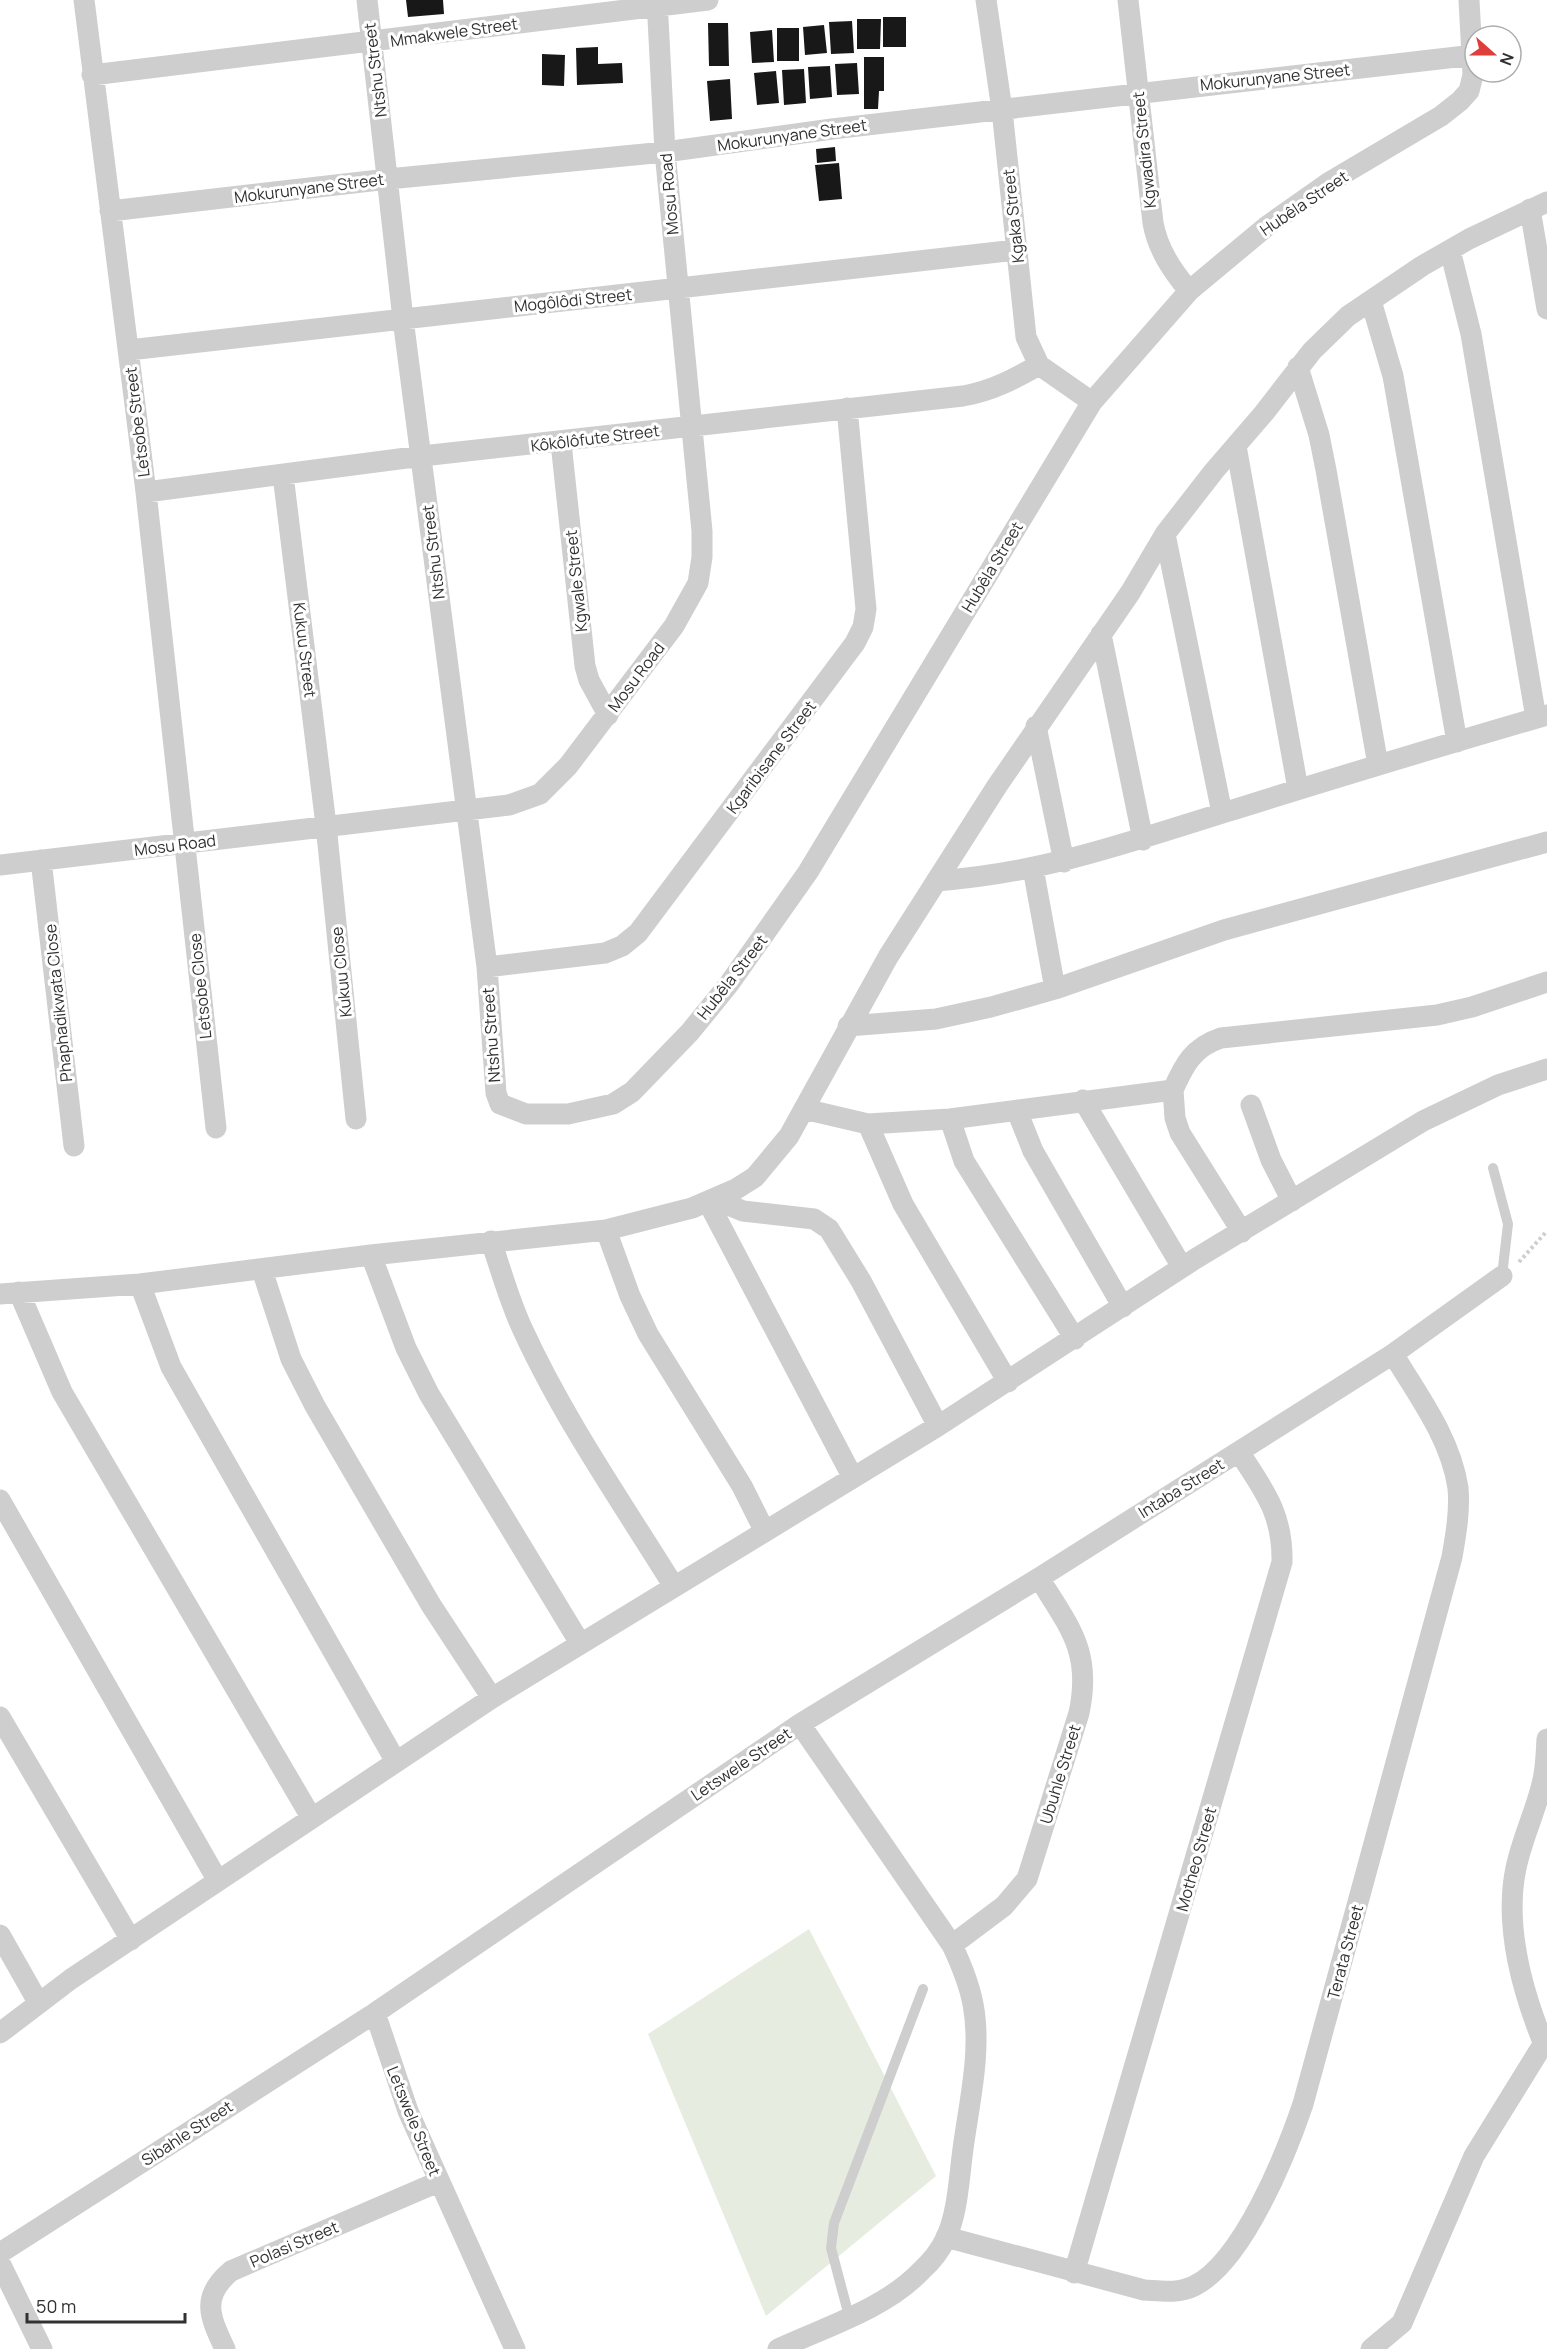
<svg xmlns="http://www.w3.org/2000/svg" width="1547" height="2349" font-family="Manrope,sans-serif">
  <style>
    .green { fill: #e6ede0 }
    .building { fill: #181818 }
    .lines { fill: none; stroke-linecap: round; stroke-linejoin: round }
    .path { stroke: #cecece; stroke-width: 4; stroke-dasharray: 3 3; stroke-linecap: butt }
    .lane { stroke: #cecece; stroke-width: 10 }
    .street { stroke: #cecece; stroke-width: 21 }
    .labels { text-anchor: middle; stroke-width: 6; stroke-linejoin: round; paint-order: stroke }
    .street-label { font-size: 16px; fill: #313131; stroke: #fff }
  </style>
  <rect width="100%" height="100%" fill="#fff"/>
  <!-- green -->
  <path class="green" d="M809,1929L936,2176L766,2316L648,2034Z"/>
  <!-- building -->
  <path class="building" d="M406,0H443L444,14L408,17Z
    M883,17H906V47H883Z
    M857,19H881L880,49H857Z
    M852,21L854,53L831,54L829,22Z
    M708,23H728L729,66H709Z
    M824,25L827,53L805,55L803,27Z
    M777,28H799V61H777Z
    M772,30L774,62L752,63L750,32Z
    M598,47V64L622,63L623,83L577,85L576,48Z
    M542,54L565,55L564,86L542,85Z
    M864,57H884V91H879L878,109H864Z
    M857,63L859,94L837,95L835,64Z
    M830,66L832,97L810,99L808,67Z
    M804,69L806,103L784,105L782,70Z
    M776,71L779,103L757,105L754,73Z
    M730,79L732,119L710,121L707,81Z
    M835,147L836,161L817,163L816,149Z
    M839,163L842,199L819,201L815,165Z"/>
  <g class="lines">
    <!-- path -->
    <path class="path" d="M1519,1262L1547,1231"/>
    <!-- lane -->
    <path class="lane" d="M1493,1168L1508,1224L1502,1276
      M849,2316L831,2248L834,2223L923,1989"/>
    <!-- street -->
    <path class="street" d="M84,0L146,492L216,1128
      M367,0L403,319L487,967L496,1093L500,1104L526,1114H568L613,1104L632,1092L690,1032L729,984L808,872L1092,402L1189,291L1267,226L1328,183L1441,116L1460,101L1469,91L1473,75L1469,0
      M986,0L1002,110L1026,337L1039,365L1092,402
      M1128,0L1153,223C1158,250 1172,270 1189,291
      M92,75L708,0
      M1530,209L1547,309
      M110,211L388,179L665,152L832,129L1474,55
      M1450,250L1471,334L1536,718
      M1371,301L1393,376L1457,742
      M129,350L1016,250
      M1298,367L1319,435L1326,470L1378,765
      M561,443L585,666L589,680L608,715
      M1236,446L1298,789
      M283,475L326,825L356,1119
      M146,492L422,456L963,396C992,391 1014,379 1039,365
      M1165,534L1222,813
      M1101,634L1143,840
      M1036,726L1064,862
      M41,860L74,1146
      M0,865L509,805L540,794L568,766L674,626L698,583L702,557V531L665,152L657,0
      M1033,868L1055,989
      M936,881C1047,873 1134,840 1239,808C1341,776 1444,745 1547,715
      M487,967L605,953L622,946L638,933L855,643L863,627L866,609L847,408
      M848,1026L936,1019L991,1007L1055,989L1224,930L1547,842
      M1173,1090L1175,1118L1180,1133L1242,1232
      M1083,1100L1182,1267
      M1251,1105L1271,1160L1292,1201
      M804,1109L868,1124L903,1204L1008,1382
      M1017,1111L1033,1151L1123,1307
      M950,1119L964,1161L1075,1339
      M868,1124L950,1119L1173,1090C1184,1065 1193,1047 1221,1038L1437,1015L1472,1007L1547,982
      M714,1199L743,1211L814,1219L829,1229L861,1281L938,1426
      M708,1202L852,1476
      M606,1230L630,1296L648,1334L742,1486L764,1530
      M491,1241C501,1270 509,1300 522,1328C563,1418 621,1501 673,1585
      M371,1255L406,1348L429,1394L580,1643
      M262,1270L291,1359L315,1406L431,1605L492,1698
      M140,1284L171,1367L395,1760
      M19,1292L62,1392L311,1817
      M0,1294L140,1284L371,1255L606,1230L692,1208L736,1189L755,1177L789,1136L888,957L997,786L1130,593L1165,534L1214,471L1264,413L1312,351L1348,316L1422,266L1469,239L1547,202
      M0,1500L218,1881
      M0,1717L131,1940
      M0,1935L38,2002
      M952,1945L1004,1906L1027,1879L1079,1713C1092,1652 1070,1628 1039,1578
      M375,2013L408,2111L515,2349
      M0,2033L71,1979L492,1698L938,1426L1195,1259L1423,1121L1498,1085L1547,1069
      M1543,2042C1522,1990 1504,1925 1516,1868C1522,1839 1535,1813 1542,1784C1546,1770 1546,1754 1547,1739
      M946,2237L1144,2290C1161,2291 1178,2294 1194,2286C1243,2262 1286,2154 1303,2104L1452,1557C1456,1534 1460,1511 1458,1488C1451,1439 1418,1395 1393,1354
      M0,2253L375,2013L800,1724L1039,1578L1393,1354L1502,1276
      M0,2263L42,2349
      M1074,2273L1282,1562C1283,1514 1264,1490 1239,1452
      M225,2349C210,2317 200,2297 231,2271L438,2182
      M778,2349C825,2327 885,2309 921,2271C931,2262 940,2251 946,2238C958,2212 959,2178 963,2149C969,2103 982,2051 973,2004C969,1983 961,1964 952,1945L800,1724
      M1371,2349L1402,2323L1474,2156L1547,2038"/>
  </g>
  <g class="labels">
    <!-- street labels -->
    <g class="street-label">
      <text transform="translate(454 32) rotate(-8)" y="6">Mmakwele Street</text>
      <text transform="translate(375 70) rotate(-97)" y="6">Ntshu Street</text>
      <text transform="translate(1275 77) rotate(-6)" y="6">Mokurunyane Street</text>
      <text transform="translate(792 135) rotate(-8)" y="6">Mokurunyane Street</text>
      <text transform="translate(1144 150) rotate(-96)" y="6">Kgwadira Street</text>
      <text transform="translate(309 188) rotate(-7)" y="6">Mokurunyane Street</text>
      <text transform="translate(669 194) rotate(-95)" y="6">Mosu Road</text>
      <text transform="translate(1304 203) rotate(-34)" y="6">Hubêla Street</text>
      <text transform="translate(1013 216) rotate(-96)" y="6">Kgaka Street</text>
      <text transform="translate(573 300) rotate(-6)" y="6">Mogôlôdi Street</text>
      <text transform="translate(137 422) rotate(-97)" y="6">Letsobe Street</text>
      <text transform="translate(595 438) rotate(-7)" y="6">Kôkôlôfute Street</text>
      <text transform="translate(433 552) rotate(-97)" y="6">Ntshu Street</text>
      <text transform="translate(992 567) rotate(-59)" y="6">Hubêla Street</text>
      <text transform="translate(576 581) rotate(-96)" y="6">Kgwale Street</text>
      <text transform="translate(305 650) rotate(83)" y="6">Kukuu Street</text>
      <text transform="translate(636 677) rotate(-53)" y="6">Mosu Road</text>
      <text transform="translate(771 757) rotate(-53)" y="6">Kgaribisane Street</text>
      <text transform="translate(175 845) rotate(-7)" y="6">Mosu Road</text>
      <text transform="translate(341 972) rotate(-96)" y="6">Kukuu Close</text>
      <text transform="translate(732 977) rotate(-52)" y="6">Hubêla Street</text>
      <text transform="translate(200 986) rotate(-96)" y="6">Letsobe Close</text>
      <text transform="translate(58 1003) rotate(-96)" y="6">Phaphadikwata Close</text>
      <text transform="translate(491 1035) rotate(-94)" y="6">Ntshu Street</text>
      <text transform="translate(1181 1488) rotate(-32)" y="6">Intaba Street</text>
      <text transform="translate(741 1764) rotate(-34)" y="6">Letswele Street</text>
      <text transform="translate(1060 1774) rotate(-73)" y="6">Ubuhle Street</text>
      <text transform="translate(1196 1859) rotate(-74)" y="6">Motheo Street</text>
      <text transform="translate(1345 1952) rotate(-75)" y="6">Terata Street</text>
      <text transform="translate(414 2121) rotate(68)" y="6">Letswele Street</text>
      <text transform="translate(187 2133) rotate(-33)" y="6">Sibahle Street</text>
      <text transform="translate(294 2244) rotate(-23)" y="6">Polasi Street</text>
    </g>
  </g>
  <!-- north arrow -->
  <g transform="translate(1493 54) rotate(111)"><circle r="28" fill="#ffffff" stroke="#adadad" stroke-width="1.5"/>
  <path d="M0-4.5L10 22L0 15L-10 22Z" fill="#e03e3b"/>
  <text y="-9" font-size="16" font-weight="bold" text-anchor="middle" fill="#313131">N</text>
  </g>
  <!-- scale -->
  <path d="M27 2313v9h158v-9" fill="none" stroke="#313131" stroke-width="3"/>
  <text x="36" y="2313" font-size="18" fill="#313131" stroke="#ffffff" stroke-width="4.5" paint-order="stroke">50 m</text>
</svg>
